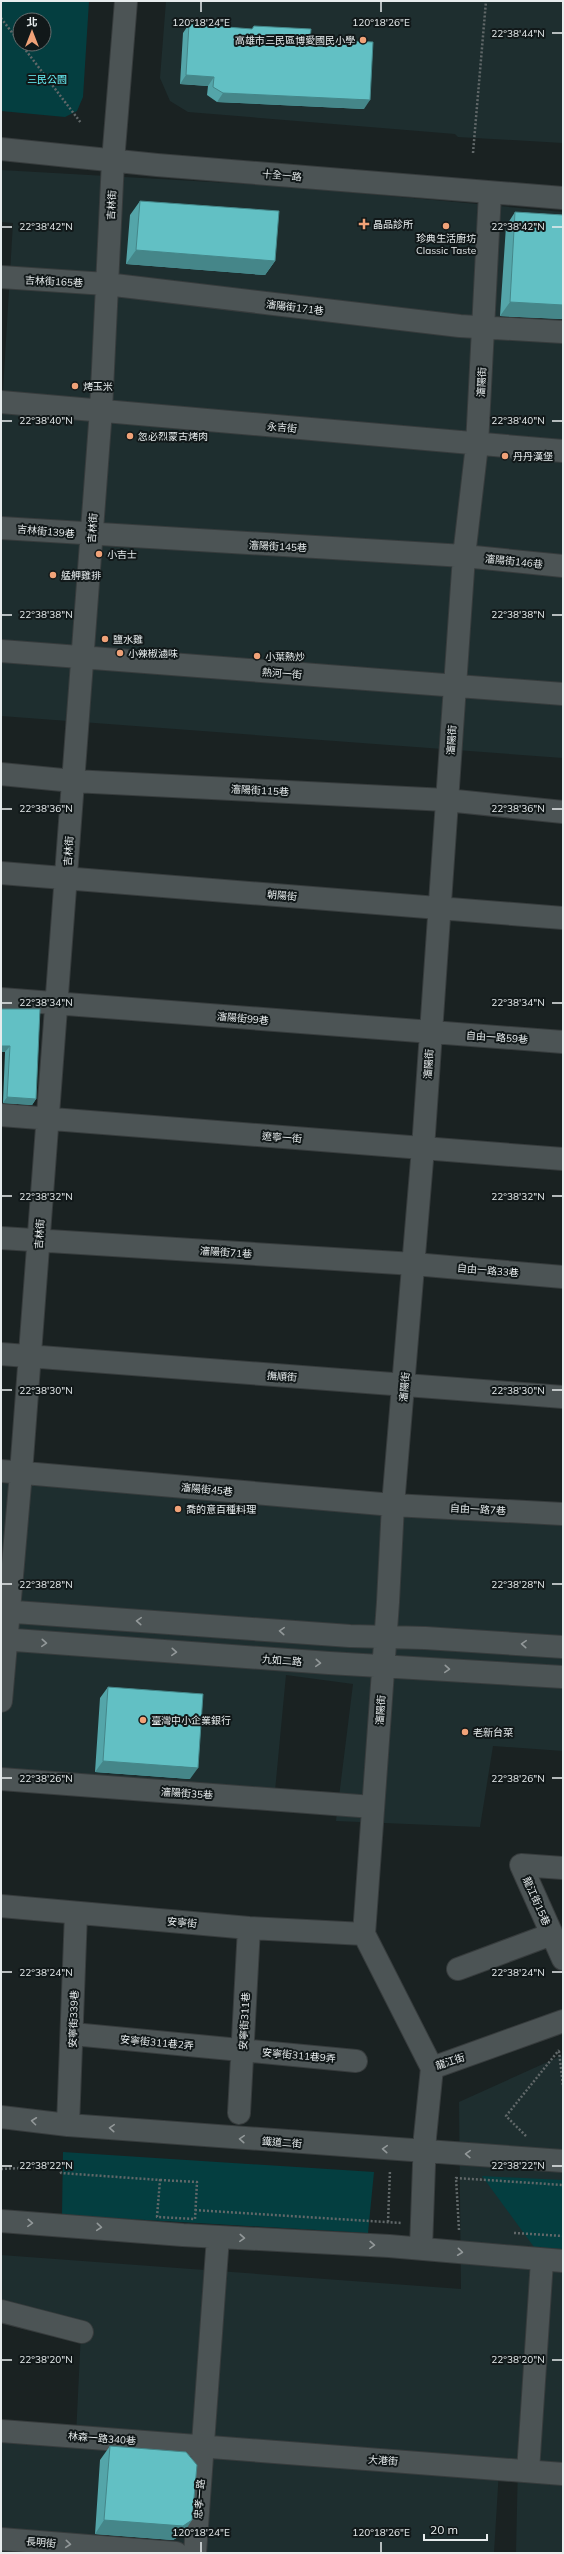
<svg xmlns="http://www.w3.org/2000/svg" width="564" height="2554" font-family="Mulish,'Noto Sans TC',sans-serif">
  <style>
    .built { fill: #1e2e2f }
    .green { fill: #043e40; fill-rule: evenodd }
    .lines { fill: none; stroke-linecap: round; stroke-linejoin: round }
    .minor-casing { stroke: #373c3d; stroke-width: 24 }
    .path { stroke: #616869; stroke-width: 2.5; stroke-dasharray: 2 2; stroke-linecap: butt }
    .minor { stroke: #4c5455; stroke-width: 22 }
    .wall { fill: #54a5a9 }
    .shaded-wall { fill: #458689 }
    .building { fill: #62c0c4; stroke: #458689 }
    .oneway { stroke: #929899 }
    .ticks { fill: none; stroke: #e7eced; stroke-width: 1.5 }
    .poi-dot { fill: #f0a278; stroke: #111819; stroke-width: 1.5 }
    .labels { text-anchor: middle; stroke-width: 4; stroke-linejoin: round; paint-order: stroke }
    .poi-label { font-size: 10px; fill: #e7eced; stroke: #111819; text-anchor: start }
    .park-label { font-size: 10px; fill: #69f3f9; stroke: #111819 }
    .street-label { font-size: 10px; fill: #e7eced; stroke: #111819 }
    .ticks-label { font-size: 10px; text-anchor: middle; fill: #e7eced; stroke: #111819; stroke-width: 4; stroke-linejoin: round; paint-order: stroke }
  </style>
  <rect width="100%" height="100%" fill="#1a2222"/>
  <!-- built -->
  <path class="built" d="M166,1H563V143L458,137L455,134L188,112L170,101L160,78Z
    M1,170L281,186L563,212V758L1,716V424L13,223L1,222Z
    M1,1483L563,1525V1751L493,1746L480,1827L336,1821L353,1684L286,1675L275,1791L1,1771Z
    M563,2055V2553H516L518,2463L76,2436L81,2332L1,2311V2255L461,2289L459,2102Z
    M1,2438L499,2470L494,2553H1Z"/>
  <!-- green -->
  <path class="green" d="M1,1H89L83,97L77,111L65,117L1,111ZM20,20H44V44H20Z
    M63,2152L374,2172L368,2233L62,2215Z
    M482,2176L563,2180V2249L534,2247Z"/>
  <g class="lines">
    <defs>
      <path id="minor" d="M1,149L157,165L563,198
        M1,277L106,284L460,326L563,332
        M1,402L563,451
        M1,528L464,556L563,566
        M1,651L563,694
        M1,774L73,781L446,800L563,812
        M1,873L563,918
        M1,999L563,1042
        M1,1115L563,1159
        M1,1238L414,1264L563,1277
        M1,1354L563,1397
        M1,1471L393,1505L563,1514
        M1,1611L350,1636L425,1638L563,1647
        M1,1639L329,1663L563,1677
        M1,1701L21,1473L101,410L113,161L126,1
        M1,1779L373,1807
        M563,1868L521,1865L563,1959
        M1,1906L249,1928L364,1934
        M364,1934L388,1602L393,1505L423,1148L464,556L477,445L490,193
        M364,1934L432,2068L563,2021
        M458,1969L552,1934
        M73,2034L356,2061
        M239,2113L249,1928
        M1,2117L68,2125L563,2161
        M68,2125L76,1913
        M1,2221L183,2235L389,2246L563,2261
        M421,2248L425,2137L432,2068
        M1,2311L82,2332
        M1,2431L563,2474
        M528,2471L542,2261
        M1,2539L176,2553
        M195,2553L218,2237"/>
    </defs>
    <!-- minor casing -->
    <use href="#minor" class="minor-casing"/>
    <!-- path -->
    <path class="path" d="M1,18L20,43
      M21,44L81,123
      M473,153L486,1
      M559,2051L563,2086
      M526,2136L506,2116L559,2050
      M1,2169L59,2166L61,2173L160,2180
      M160,2180L197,2182L195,2219L157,2217Z
      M195,2210L401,2223
      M388,2222L390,2170
      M459,2230L456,2178L563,2185
      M514,2233L563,2236"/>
    <!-- minor -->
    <use href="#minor" class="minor"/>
  </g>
  <!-- wall -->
  <path class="wall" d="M189,24L310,39L364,109L217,102L207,95L208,86L180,84L183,33Z
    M140,201L275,261L265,275L126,264L130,215Z
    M515,212L563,215V319L500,316L506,226Z
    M1,1009L36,1099L32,1105L3,1103L5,1052Z
    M108,1687L190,1779L95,1772L100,1698Z
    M110,2446L183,2534L173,2540L95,2534L100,2460Z"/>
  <!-- shaded-wall -->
  <path class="shaded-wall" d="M186,75L214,77L208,86L180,84Z
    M223,93L370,100L364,109L217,102Z
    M136,250L275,261L265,275L126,264Z
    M510,302L563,305V319L500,316Z
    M1,1046H10L5,1052H1Z
    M7,1097L36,1099L32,1105L3,1103Z
    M103,1761L198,1768L190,1779L95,1772Z
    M104,2520H192L183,2534L173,2540L95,2534Z"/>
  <!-- building -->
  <path class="building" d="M189,24L252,29L254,26L311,29L310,39L373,42L370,100L223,93L213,87L214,77L186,75Z
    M140,201L279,211L275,261L136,250Z
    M515,212L563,215V305L510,302Z
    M1,1009H40L36,1099L7,1097L10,1046H1Z
    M108,1687L203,1694L198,1768L103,1761Z
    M110,2446L186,2452L197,2465L192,2520L183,2526L104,2520Z"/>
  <!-- one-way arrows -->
  <defs><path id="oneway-chevron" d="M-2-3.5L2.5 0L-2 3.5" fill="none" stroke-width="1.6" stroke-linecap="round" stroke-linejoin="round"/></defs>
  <g class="oneway">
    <use href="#oneway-chevron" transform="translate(139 1621) rotate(-176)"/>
    <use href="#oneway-chevron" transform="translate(282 1631) rotate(-176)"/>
    <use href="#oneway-chevron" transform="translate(44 1643) rotate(4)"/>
    <use href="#oneway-chevron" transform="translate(524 1644) rotate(-176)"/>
    <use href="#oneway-chevron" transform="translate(174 1652) rotate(4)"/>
    <use href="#oneway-chevron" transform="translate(318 1663) rotate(4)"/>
    <use href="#oneway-chevron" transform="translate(447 1669) rotate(4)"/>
    <use href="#oneway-chevron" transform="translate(34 2121) rotate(-173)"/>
    <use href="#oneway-chevron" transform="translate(112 2128) rotate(-176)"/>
    <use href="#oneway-chevron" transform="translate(242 2139) rotate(-176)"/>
    <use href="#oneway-chevron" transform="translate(385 2149) rotate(-176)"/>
    <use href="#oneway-chevron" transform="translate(468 2154) rotate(-178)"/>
    <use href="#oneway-chevron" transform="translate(30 2223) rotate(3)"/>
    <use href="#oneway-chevron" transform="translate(99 2227) rotate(5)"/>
    <use href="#oneway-chevron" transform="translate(242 2238) rotate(3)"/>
    <use href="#oneway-chevron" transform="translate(372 2245) rotate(3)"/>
    <use href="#oneway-chevron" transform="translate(460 2252) rotate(6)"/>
    <use href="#oneway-chevron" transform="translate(68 2544) rotate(5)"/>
  </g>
  <!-- ticks -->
  <path class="ticks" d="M201,2V12M381,2V12M552,33H562M2,227H12M552,227H562M2,421H12M552,421H562M2,615H12M552,615H562M2,809H12M552,809H562M2,1003H12M552,1003H562M2,1196H12M552,1196H562M2,1390H12M552,1390H562M2,1584H12M552,1584H562M2,1778H12M552,1778H562M2,1972H12M552,1972H562M2,2166H12M552,2166H562M2,2360H12M552,2360H562M201,2542V2552M381,2542V2552"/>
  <!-- markers -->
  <g class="poi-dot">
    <circle cx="363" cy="40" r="4"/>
    <path d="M362 218h4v4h4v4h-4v4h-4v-4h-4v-4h4z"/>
    <circle cx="446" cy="226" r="4"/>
    <circle cx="75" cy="386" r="4"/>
    <circle cx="130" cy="436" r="4"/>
    <circle cx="505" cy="456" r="4"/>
    <circle cx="99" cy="554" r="4"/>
    <circle cx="53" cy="575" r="4"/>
    <circle cx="105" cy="639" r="4"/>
    <circle cx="120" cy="653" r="4"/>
    <circle cx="257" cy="656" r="4"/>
    <circle cx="178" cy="1509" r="4"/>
    <circle cx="143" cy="1720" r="4"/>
    <circle cx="465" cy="1732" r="4"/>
  </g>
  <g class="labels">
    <!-- poi labels -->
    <g class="poi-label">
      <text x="355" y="44" text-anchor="end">高雄市三民區博愛國民小學</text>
      <text x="373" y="228">晶品診所</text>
      <text x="446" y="242" text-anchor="middle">珍典生活廚坊<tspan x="446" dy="12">Classic Taste</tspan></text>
      <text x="83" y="390">烤玉米</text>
      <text x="138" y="440">忽必烈蒙古烤肉</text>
      <text x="513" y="460">丹丹漢堡</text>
      <text x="107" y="558">小吉士</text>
      <text x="61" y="579">艋舺雞排</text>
      <text x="113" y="643">鹽水雞</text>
      <text x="128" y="657">小辣椒滷味</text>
      <text x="265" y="660">小葉熱炒</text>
      <text x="186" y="1513">喬的意百種料理</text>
      <text x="151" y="1724">臺灣中小企業銀行</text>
      <text x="473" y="1736">老新台菜</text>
    </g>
    <!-- park labels -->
    <g class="park-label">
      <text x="47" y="83">三民公園</text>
    </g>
    <!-- street labels -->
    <g class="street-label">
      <text transform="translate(282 175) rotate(5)" y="4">十全一路</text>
      <text transform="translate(111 205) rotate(-87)" y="4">吉林街</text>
      <text transform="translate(54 281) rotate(3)" y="4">吉林街165巷</text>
      <text transform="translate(295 307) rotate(7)" y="4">瀋陽街171巷</text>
      <text transform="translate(481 382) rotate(-87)" y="4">瀋陽街</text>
      <text transform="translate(282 427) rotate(5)" y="4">永吉街</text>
      <text transform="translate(92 528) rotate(-86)" y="4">吉林街</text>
      <text transform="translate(46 531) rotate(5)" y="4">吉林街139巷</text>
      <text transform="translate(278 546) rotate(3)" y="4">瀋陽街145巷</text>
      <text transform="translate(514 561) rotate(6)" y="4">瀋陽街146巷</text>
      <text transform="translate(282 673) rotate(4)" y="4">熱河一街</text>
      <text transform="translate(451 740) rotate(-86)" y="4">瀋陽街</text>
      <text transform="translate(260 790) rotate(3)" y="4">瀋陽街115巷</text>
      <text transform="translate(68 851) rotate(-86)" y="4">吉林街</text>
      <text transform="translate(282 895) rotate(5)" y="4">朝陽街</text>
      <text transform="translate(243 1018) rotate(5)" y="4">瀋陽街99巷</text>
      <text transform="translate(497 1037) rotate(4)" y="4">自由一路59巷</text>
      <text transform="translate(428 1064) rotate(-86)" y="4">瀋陽街</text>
      <text transform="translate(282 1137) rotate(4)" y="4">遼寧一街</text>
      <text transform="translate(39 1234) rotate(-86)" y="4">吉林街</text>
      <text transform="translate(226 1252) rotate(4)" y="4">瀋陽街71巷</text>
      <text transform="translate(488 1270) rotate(5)" y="4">自由一路33巷</text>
      <text transform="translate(282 1376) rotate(4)" y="4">撫順街</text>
      <text transform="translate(404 1387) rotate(-85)" y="4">瀋陽街</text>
      <text transform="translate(207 1489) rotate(5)" y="4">瀋陽街45巷</text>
      <text transform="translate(478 1509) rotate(3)" y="4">自由一路7巷</text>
      <text transform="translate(282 1660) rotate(4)" y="4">九如二路</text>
      <text transform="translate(380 1710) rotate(-86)" y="4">瀋陽街</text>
      <text transform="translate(187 1793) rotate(4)" y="4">瀋陽街35巷</text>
      <text transform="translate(537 1901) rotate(66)" y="4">龍江街15巷</text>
      <text transform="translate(182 1922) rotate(5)" y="4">安寧街</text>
      <text transform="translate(73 2019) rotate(-88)" y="4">安寧街339巷</text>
      <text transform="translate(244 2021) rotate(-87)" y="4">安寧街311巷</text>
      <text transform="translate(157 2042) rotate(5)" y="4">安寧街311巷2弄</text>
      <text transform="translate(299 2055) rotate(5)" y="4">安寧街311巷9弄</text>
      <text transform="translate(450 2061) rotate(-18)" y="4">龍江街</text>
      <text transform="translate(282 2142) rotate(4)" y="4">鐵道二街</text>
      <text transform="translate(102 2438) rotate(4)" y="4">林森一路340巷</text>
      <text transform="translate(383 2460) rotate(4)" y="4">大港街</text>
      <text transform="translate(199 2499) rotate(-86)" y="4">忠孝一路</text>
      <text transform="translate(41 2542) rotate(5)" y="4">長明街</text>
    </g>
  </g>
  <g class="ticks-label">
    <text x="201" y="26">120°18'24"E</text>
    <text x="381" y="26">120°18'26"E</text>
    <text x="518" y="37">22°38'44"N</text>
    <text x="46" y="230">22°38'42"N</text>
    <text x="518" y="230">22°38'42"N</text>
    <text x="46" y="424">22°38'40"N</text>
    <text x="518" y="424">22°38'40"N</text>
    <text x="46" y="618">22°38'38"N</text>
    <text x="518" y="618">22°38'38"N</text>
    <text x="46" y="812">22°38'36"N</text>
    <text x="518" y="812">22°38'36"N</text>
    <text x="46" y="1006">22°38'34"N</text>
    <text x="518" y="1006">22°38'34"N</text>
    <text x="46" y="1200">22°38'32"N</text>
    <text x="518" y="1200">22°38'32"N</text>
    <text x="46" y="1394">22°38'30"N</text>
    <text x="518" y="1394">22°38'30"N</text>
    <text x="46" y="1588">22°38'28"N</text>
    <text x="518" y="1588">22°38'28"N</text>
    <text x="46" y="1782">22°38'26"N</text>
    <text x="518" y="1782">22°38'26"N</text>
    <text x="46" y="1976">22°38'24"N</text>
    <text x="518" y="1976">22°38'24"N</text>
    <text x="46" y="2169">22°38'22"N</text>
    <text x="518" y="2169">22°38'22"N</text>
    <text x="46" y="2363">22°38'20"N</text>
    <text x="518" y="2363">22°38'20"N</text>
    <text x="201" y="2536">120°18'24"E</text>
    <text x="381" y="2536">120°18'26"E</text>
  </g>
  <!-- border -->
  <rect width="564" height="2554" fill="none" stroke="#e7eced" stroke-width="4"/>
  <!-- north arrow -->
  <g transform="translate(32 32)"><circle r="19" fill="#111819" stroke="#676d6e"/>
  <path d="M0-3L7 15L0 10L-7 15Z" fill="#f0a278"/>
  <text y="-6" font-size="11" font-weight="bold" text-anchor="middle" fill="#e7eced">北</text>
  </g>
  <!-- scale -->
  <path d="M424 2534v6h63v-6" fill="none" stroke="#e7eced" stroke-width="2"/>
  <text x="430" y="2534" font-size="12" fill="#e7eced" stroke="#111819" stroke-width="3" paint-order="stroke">20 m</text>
</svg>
